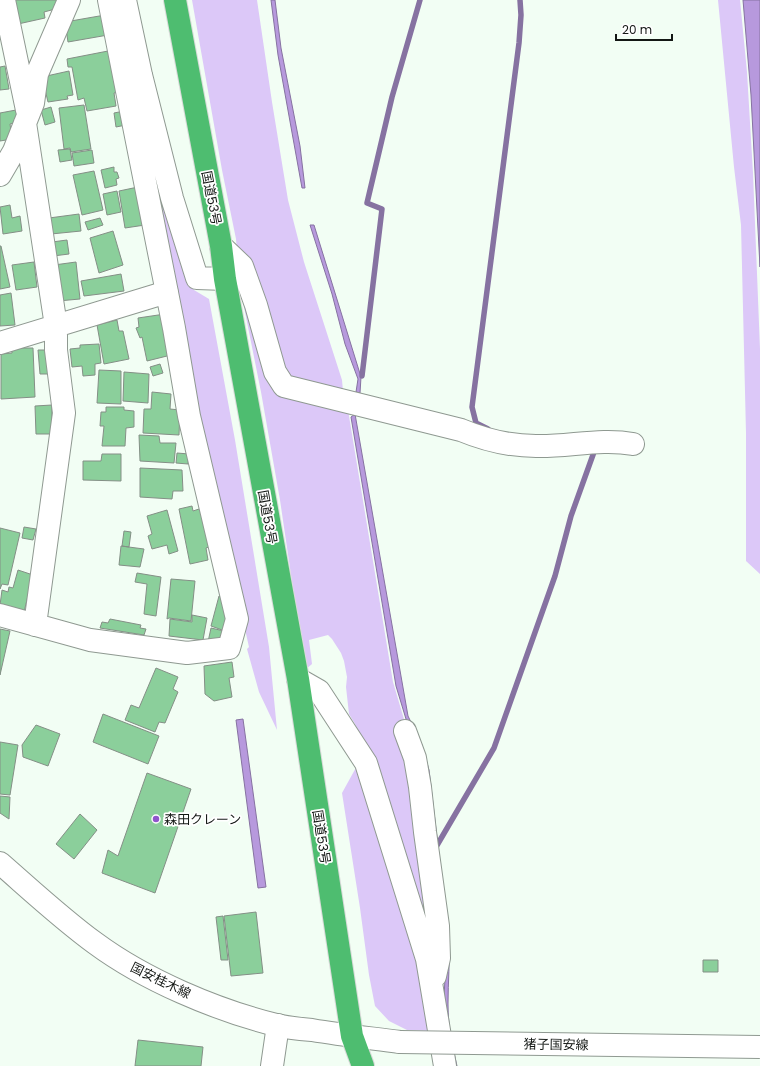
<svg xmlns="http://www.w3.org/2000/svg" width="760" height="1066" font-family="Poppins,'Noto Sans JP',sans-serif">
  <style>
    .green { fill: #dcc8f8 }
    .water { fill: #b799dd; stroke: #8672a1 }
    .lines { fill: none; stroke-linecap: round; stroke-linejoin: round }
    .stream { stroke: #8672a1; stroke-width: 5.5 }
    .building { fill: #8bcf9b; stroke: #848f86 }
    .street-casing { stroke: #8f9991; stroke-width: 24 }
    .secondary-casing { stroke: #8f9991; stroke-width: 24 }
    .highway-casing { stroke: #d9dad9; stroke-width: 24 }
    .street { stroke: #fff; stroke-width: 22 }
    .secondary { stroke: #fff; stroke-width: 22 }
    .highway { stroke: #4ebd70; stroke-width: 22 }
    .secondary-bridge-casing { stroke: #8f9991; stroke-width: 24; stroke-linecap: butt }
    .secondary-bridge { stroke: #fff; stroke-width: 22 }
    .poi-dot { fill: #9055cc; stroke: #fff; stroke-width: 1.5 }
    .labels { text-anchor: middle; stroke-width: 3.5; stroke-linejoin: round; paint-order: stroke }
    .street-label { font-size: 13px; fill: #131714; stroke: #fff }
    .poi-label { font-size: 13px; fill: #131714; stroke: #fff; text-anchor: start }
  </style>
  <rect width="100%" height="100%" fill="#f2fef4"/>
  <!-- green -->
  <path class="green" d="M120,0L187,277L194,290L209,299L235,440L269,647L277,730L259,692L247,649L249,647L199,424Z
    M192,0H257L272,102L288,200L304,262L342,380L343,391L290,381L237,251L236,239L222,170Z
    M718,0H740L747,72L753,173L760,349V574L746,561V433L741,225L734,167Z
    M238,277L267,366L347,404L393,682L406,726L436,954L363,741L355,724L349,714L346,687L347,677L344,661L341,653L332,639L328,635L309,640L312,664L305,670L280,500L261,392Z
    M358,764L397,879L434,1031L407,1030L389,1021L375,1006L369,975L360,908L342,793Z"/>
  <!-- water -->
  <path class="water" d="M271,0H275L281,48L300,146L305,188H302L278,55Z
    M743,0H760V267L751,95Z
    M310,225H314L361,377L360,393L356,392L358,379L345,344L332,294Z
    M355,414L408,716L422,745L429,770L449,939C450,961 448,982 448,1004C448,1026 452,1045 457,1066H451L444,998L446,958L419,747L406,719L396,686L351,417Z
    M243,719L266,887L258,888L236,720Z"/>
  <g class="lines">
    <!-- stream -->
    <path class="stream" d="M362,376L382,209L367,203L392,97L420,0
      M488,429L476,423L472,407L519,43L521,15L520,0
      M436,847L494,748L555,576L571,516L594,452"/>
  </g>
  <!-- building -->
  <path class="building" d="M13,0H58L59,8L44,12L45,18L18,24Z
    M105,15L108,35L68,42L65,22Z
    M108,51L120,92L114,93L116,106L87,111L84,98L78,100L72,67H68L67,59Z
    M5,66L9,89L0,90V67Z
    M69,71L73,95L67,96L68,99L48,102L42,77Z
    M84,105L91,149L71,152L70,148L64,149L59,108Z
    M51,107L55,122L45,125L41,110Z
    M16,110L18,122L10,124L12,139L0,141V113Z
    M124,111L126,125L116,127L114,113Z
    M70,149L72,160L60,162L58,150Z
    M92,150L94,163L74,166L72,153Z
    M114,167V172H117L119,178L116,179L117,185L105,188L101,170Z
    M94,171L103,210L82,215L73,175Z
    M138,187L145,225L125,228L119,191Z
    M117,191L121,212L107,215L103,194Z
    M10,205L12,218L20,216L22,231L3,234L0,207Z
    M79,214L81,231L51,234L49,218Z
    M100,218L103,225L88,230L85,222Z
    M113,231L123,265L99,273L90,238Z
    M67,240L69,254L53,256L52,242Z
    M0,246H1L10,287L0,289Z
    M34,262L37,287L16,290L12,265Z
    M76,262L80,299L58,301L54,265Z
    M121,274L124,291L84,296L81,281Z
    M11,293L15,325L0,326V295Z
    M165,314L171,355L147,361L142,337L140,338L136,328L139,327L138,318Z
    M117,320L119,331H123L129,359L104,364L97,325Z
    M99,344L101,363L95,364V375L83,376L82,366L72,367L70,349L80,348V345Z
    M12,348H33L35,397L1,399V354L12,353Z
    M38,350H50L52,374H40Z
    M160,364L163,373L153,376L150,367Z
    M99,370L121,371V404L97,403Z
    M124,372L149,374L148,403L123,401Z
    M152,392L171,394L170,409L180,410L179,435L143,433L144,409H151Z
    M52,405V434H36L35,406Z
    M106,407H124V410L134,411V427L126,428L125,446H102L104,426H100L101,412H106Z
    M139,435L159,436L160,443H176L174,463L140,461Z
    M177,453L189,454L188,464L176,463Z
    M102,454H121V481L83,480V461H101Z
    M140,468L182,470L183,491H173L172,499L140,497Z
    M192,506L193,511L202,508L212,546L206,548L208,560L190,564L179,509Z
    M167,510L178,551L169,554L167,545L152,549L148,536L152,534L147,516Z
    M24,527L36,529L33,540L22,538Z
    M0,528L20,533L8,585L2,584L0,589Z
    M124,531L131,532L129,547L122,546Z
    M121,546L144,549L140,567L119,565Z
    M18,570L33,575L24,612L0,605L2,590L8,592L9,587L13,588Z
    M137,573L161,577L156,616L144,614L147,584L135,582Z
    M171,579L195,581L191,621L169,618L167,619Z
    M219,596L223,597L228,619L225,631L211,626Z
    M192,615L207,618L203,640L169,636L170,619L192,622Z
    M110,619L141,625L140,628L146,629L144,635L100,628L102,622L108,623Z
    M211,628L224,631L219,641L208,642Z
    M0,629L10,631L0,675Z
    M232,662L234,677L229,678L232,697L214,701L205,694L204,666Z
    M156,668L178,677L173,689L178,692L165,723L159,722L155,732L125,720L131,705L139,708Z
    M103,714L159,736L148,764L93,742Z
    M36,725L60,734L48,766L23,757L22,745Z
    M0,742L18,745L10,795L0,794Z
    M147,773L191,789L155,893L102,873L108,850L118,856Z
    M0,796L10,797L9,819L0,813Z
    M80,814L97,830L74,859L56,844Z
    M256,912L263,973L231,976L224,916Z
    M223,916L228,960H221L216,917Z
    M703,960H718V972H703Z
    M138,1040L203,1047L201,1066H135Z"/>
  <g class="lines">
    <defs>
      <path id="street" d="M4,0L27,110
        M125,0L141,75L172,198L197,278L225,279
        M25,123L56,326V350L64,413L35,625
        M0,175L14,151L33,103L37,74L69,0
        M221,246L242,266L256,305L275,372L284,386L461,430C485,440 509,446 536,446C568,447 601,438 633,444
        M0,343L167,292
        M0,615L90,640L187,653L229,648L237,619L189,416L174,328L109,0
        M298,679L319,691L366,763L427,959L445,1066
        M405,731L415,758L420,787L425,832L438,926L439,958L435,976
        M272,1066L278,1025"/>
      <path id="secondary" d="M0,863C31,890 62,919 95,943C145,980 216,1010 276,1025C288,1028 300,1029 312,1030C341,1035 370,1038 400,1042"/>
      <path id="highway" d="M175,0L221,246L225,279L298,679L352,1036L363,1066"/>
    </defs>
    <!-- street casing -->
    <use href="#street" class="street-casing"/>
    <!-- secondary casing -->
    <use href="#secondary" class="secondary-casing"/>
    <!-- highway casing -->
    <use href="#highway" class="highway-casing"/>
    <!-- street -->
    <use href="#street" class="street"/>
    <!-- secondary -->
    <use href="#secondary" class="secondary"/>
    <!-- highway -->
    <use href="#highway" class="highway"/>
    <defs>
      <path id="secondary-bridge" d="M400,1042L760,1047"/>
    </defs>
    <!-- secondary-bridge casing -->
    <use href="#secondary-bridge" class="secondary-bridge-casing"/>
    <!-- secondary-bridge -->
    <use href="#secondary-bridge" class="secondary-bridge"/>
  </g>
  <!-- markers -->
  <circle class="poi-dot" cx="156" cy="819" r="4"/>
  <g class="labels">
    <!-- street labels -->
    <g class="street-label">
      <text transform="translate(212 198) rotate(79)" y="5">国道53号</text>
      <text transform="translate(268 517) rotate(80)" y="5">国道53号</text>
      <text transform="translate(322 837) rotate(81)" y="5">国道53号</text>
      <text transform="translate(161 980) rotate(26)" y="5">国安桂木線</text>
      <text transform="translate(556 1044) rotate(1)" y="5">猪子国安線</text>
    </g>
    <!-- poi labels -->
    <g class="poi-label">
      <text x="164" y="824">森田クレーン</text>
    </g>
  </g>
  <!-- scale -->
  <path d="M616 34v6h56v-6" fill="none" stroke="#131714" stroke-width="2"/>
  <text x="622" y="34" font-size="12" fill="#131714" stroke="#ffffff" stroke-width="3" paint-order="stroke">20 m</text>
</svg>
